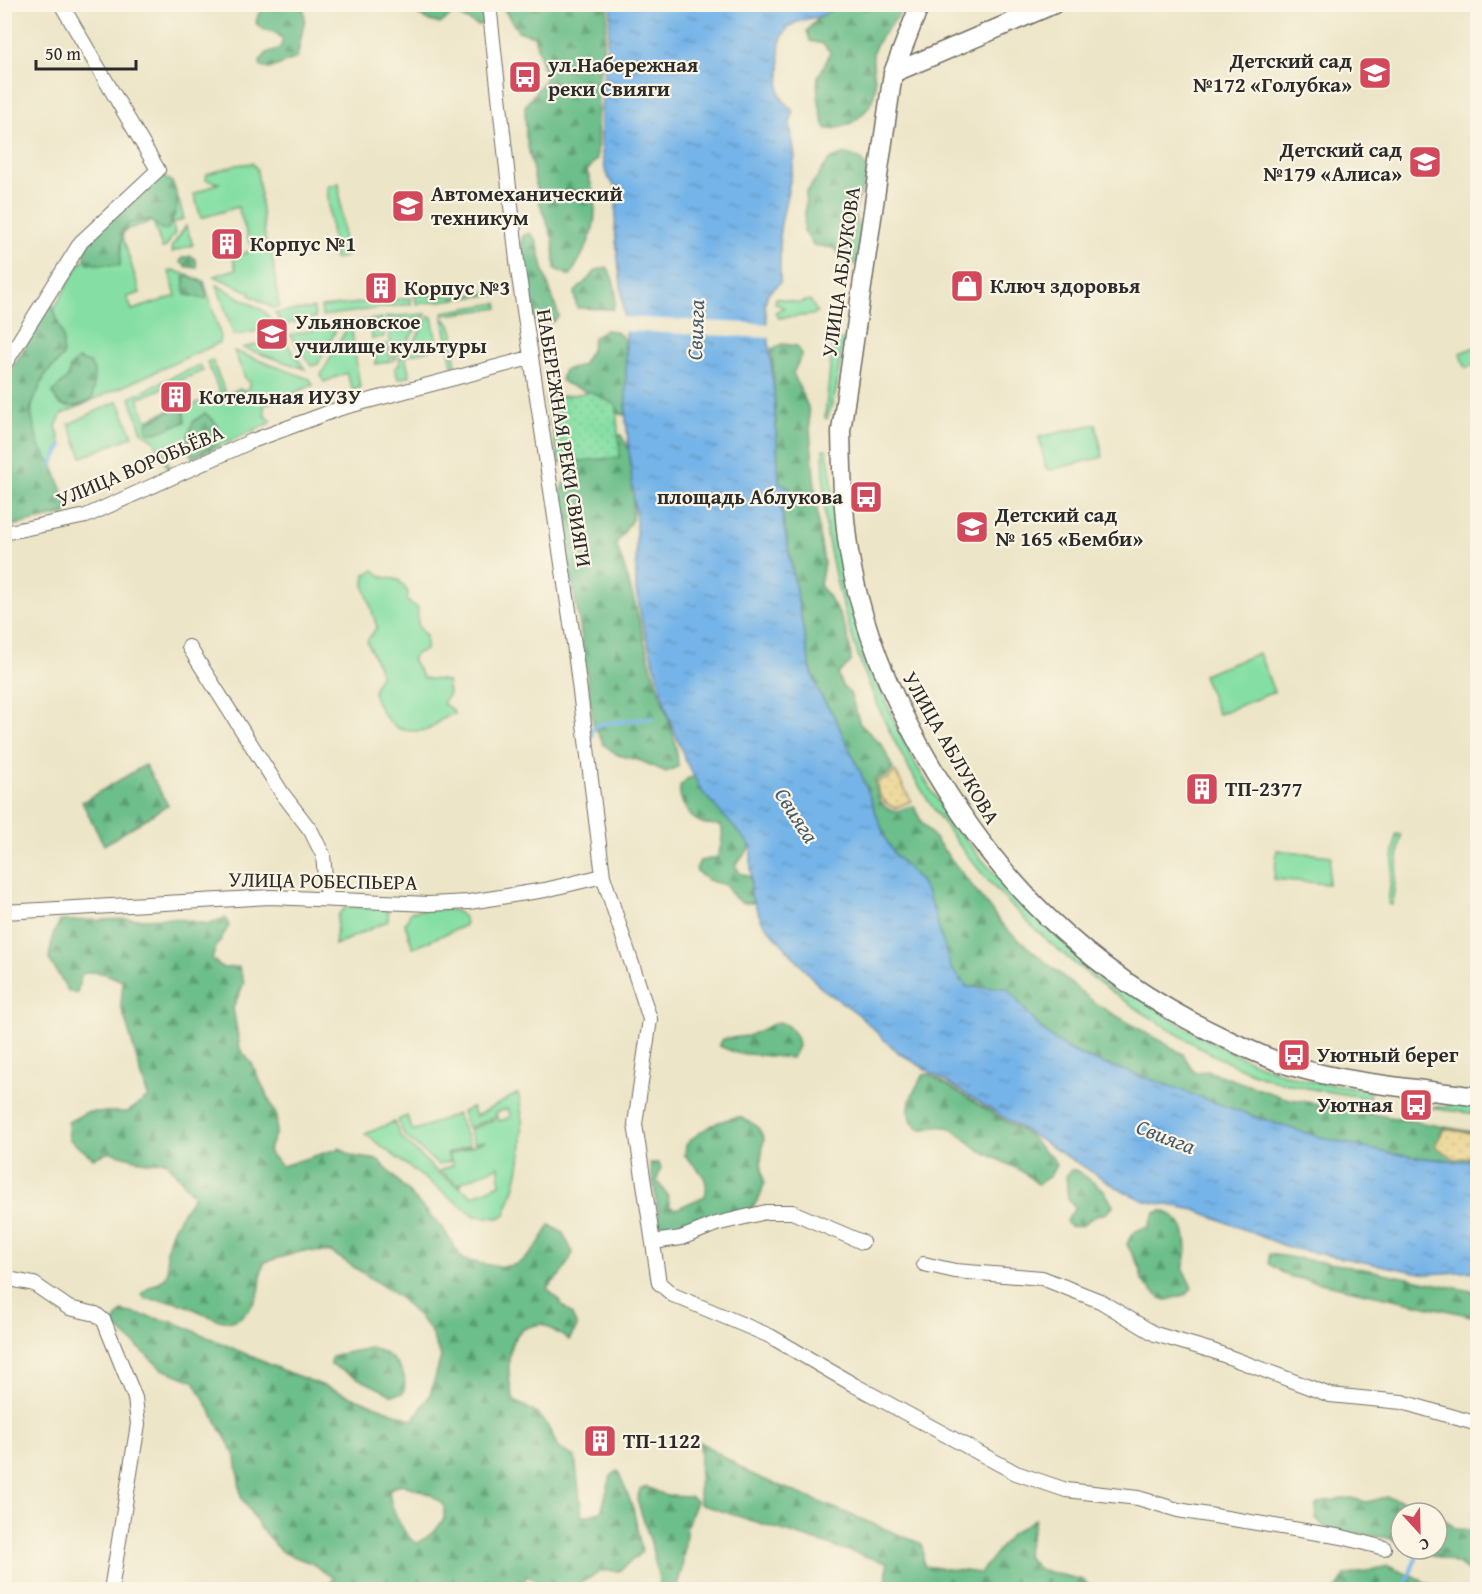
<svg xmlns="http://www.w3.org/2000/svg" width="1482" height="1594" font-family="'Gentium Book Plus',serif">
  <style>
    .green { fill: #85dfa4; stroke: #588568; stroke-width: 1.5 }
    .forest { fill: url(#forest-firs); stroke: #4c745a; stroke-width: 1.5; fill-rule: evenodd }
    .sand { fill: url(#sand-dots); stroke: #8c8264; stroke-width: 1.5 }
    .garden { fill: url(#garden-dots); stroke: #588568; stroke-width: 1.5 }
    .water { fill: url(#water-ripples); stroke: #50708a; stroke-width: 1.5 }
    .pier { fill: #ece5c7 }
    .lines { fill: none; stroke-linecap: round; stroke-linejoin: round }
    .stream { stroke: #75b4e8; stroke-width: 4 }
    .street-casing { stroke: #6f6c62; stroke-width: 16 }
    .secondary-casing { stroke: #6f6c62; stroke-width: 21 }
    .street { stroke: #fff; stroke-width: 14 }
    .secondary { stroke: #fff; stroke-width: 18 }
    .labels { text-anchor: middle; stroke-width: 4.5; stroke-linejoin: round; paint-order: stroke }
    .poi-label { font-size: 21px; font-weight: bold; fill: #2b2b2b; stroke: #fcf5e5; text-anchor: start }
    .street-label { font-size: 21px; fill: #2b2b2b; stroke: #fcf5e5 }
    .water-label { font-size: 22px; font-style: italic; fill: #455b6d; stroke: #fcf5e5 }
  </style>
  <defs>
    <pattern id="forest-firs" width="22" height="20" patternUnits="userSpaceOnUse" patternTransform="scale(1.5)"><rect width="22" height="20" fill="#6cbe8a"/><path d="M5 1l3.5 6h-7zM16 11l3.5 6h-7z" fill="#599b71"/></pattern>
    <pattern id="sand-dots" width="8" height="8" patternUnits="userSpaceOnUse" patternTransform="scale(1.5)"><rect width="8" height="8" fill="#eeda9e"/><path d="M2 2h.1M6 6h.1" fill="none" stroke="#cb8" stroke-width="1.8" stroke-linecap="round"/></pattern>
    <pattern id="garden-dots" width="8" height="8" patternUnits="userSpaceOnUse" patternTransform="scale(1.5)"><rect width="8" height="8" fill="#85dfa4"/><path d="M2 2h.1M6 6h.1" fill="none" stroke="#73c08d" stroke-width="1.8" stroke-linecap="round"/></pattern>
    <pattern id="water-ripples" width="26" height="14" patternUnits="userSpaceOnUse" patternTransform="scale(1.5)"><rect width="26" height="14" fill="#75b4e8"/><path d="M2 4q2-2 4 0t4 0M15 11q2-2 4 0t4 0" fill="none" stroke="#6093bc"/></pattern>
  </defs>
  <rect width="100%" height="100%" fill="#fcf5e5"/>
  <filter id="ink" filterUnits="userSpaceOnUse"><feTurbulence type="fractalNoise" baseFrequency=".0167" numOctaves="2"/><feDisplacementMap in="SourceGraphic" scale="12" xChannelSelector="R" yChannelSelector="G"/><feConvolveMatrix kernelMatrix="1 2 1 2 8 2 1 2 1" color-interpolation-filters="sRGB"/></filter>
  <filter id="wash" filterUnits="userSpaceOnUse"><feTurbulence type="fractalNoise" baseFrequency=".008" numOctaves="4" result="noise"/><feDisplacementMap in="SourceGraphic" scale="24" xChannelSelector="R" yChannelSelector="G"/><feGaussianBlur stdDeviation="1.35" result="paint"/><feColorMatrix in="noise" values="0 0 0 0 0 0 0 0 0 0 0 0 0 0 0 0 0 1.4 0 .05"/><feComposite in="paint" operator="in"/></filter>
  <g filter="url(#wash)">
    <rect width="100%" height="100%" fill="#ece5c7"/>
    <!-- green -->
    <path class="green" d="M252,163L257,169L267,254H272L279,307L273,308L250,295V292L214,276L236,269L233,258L252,250L238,207L201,218L194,194L219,183L206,180L207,174L236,165Z
      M339,183L345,257L334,259L327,187Z
      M178,198L184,219L172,223L175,233L166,247L162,248L153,221L121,231L140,293L127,297L132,310L176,296L169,271L173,270L204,281L220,334L219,343L62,414L56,426L61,444L51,464C22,438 26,385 58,363L54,309L77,268L122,217Z
      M186,226L193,245L172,252L171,248Z
      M217,285L264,311L276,327L234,336Z
      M496,291V294L416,304L415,294L457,296Z
      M411,298V304L322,316L321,307Z
      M776,298L799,303L810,300L817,312L812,315L779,318L775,312L784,308L775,303Z
      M497,303L498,308L443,315L444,312Z
      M314,308L315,318L283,325L275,313Z
      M426,314L394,361L386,317Z
      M429,316L432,317L438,348L405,356L410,376L398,379L395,368L400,364L399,360L409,346L411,347Z
      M382,318L384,337L372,339L370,321L351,324L360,388L353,390L346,373L324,382L321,375L350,323Z
      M443,318C458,327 453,352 456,365L452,366Z
      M339,324L318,364L311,366L290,335Z
      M282,337L305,369L243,348Z
      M833,339L843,340L836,391L827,419L825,418Z
      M388,344L391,361L376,364L374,346Z
      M1477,346V364L1466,368L1460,353Z
      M234,351L310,379L313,385L264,405L265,416L271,420L270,423L192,458L185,443L164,452L170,468L168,469L154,440L142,432L130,398L168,379L170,385L138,399L147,420L188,402L190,406L220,393L207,362L212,360L226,394L239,389L247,391L250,382L246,380Z
      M200,365L203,371L172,384L170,378Z
      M118,401L133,436L82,457L69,424Z
      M1096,424L1103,457L1050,470L1046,468L1039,437Z
      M823,449H826C834,475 832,502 837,530C845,578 859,628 876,675C902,751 948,826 1004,884C1027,907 1055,928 1080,949C1141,1001 1204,1046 1281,1073C1309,1083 1340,1086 1370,1091L1369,1098C1332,1092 1295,1088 1260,1076C1218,1061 1179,1035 1142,1012C972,903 867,744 829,546C822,515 825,480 823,449Z
      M374,570L383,577L399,580L408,592L407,601L418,608C417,620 416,627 426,635V650L417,653L412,659L423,678L447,681L449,693L443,704L453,710L454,714C439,717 434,728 427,730C403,733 391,730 379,707C377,701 372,695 374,689C375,684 379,679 381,673L367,641L377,627L364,585L365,574Z
      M1259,653L1274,692L1218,714L1203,675Z
      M1396,834L1401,835L1392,905L1388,904Z
      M1277,850L1331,856L1328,884L1274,879Z
      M346,907L383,908L388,911V921L335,945L338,915Z
      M420,910C435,910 462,904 466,923L464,926L413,948L405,924L411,912Z
      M518,1093C528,1133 520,1178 505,1214L499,1218L475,1216L365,1134L394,1122L401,1137L437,1172L473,1196L500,1184L499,1166L460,1183L461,1186L439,1171L453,1165L449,1155L485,1141L474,1143L469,1130L498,1118L500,1121L511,1117L507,1109L496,1113L497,1116L468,1128L462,1112L472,1107L476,1116Z
      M1462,1104L1477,1106V1114L1430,1108Z
      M457,1114L470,1145L447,1154L450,1161L438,1165L404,1135L398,1120L407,1116L413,1131Z"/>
    <!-- forest -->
    <path class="forest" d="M268,5H303L305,18L297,58L269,69L261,67L260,61L267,53L280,48L283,40C277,28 262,34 256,23L258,15Z
      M406,5H490L487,19L481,25H477L454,13L440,24L426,20Z
      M501,5H609L598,82L597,159L587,171C603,217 594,236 570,276L555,269L553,239L539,201L526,136L525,106L546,78L534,36L518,31Z
      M837,5H906C897,21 880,33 874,50C870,62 876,75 875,87C874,110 850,130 827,129C821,123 816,88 818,78C821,69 828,62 830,52L823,44L810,41L807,31L817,19Z
      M845,154C885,160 857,195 855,212C855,220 860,227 862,235C863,244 860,254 859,263L849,265L834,248L813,245L804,231L806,193L829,160Z
      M160,174L172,182C181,199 177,213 168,229L163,230L149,220L128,224L122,236L120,266L88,263L84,254L94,232Z
      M530,233L537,241L544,273L559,316L553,322L539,323L531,317L521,241L524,235Z
      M191,256L196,260L197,268L187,267L180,262L182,258Z
      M607,267C615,281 619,295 613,309L577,308L574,293L597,270Z
      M189,276L203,283L207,296L205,299L185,295L184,277Z
      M49,303L53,306L63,338V356L45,375L30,410L39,446L53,466L69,507L66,514L5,527V384C10,368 20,357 28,341C35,327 39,315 49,303Z
      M605,330L616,331L624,339C625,372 636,381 625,415C607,414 599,396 583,390C574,386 569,387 561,380L564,370L582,365L591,350L593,338Z
      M782,344L797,346L802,355L793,373L808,407L819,532L824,563L820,585C838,609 851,631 851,662L838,674L842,686L850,693L860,724L882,745L893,769L887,776L875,779C875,790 880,809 894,811C901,811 906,806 914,806L921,821L1005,928L1096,1004L1183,1054L1194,1072L1208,1071L1285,1098L1477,1133V1161C1371,1162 1260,1119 1161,1083C1130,1071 1092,1063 1063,1046C1039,1031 1025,1009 1007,988L967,987L951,968L920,881L895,855L886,840L834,716L819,693L810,666L781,508L788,486L779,484L772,349Z
      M78,359L90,363L94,371L93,397C81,409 57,412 53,392L68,377L70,367Z
      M175,409L184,411L185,422L156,433L148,432L146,427L148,422Z
      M205,413L216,423C224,442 210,450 194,456L187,439L193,422Z
      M592,431L621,435L636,463L632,520L616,544C632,585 640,627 652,669C661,701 677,733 678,767L666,772L641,761L618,755L604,745L593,723L580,626L564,536L561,489Z
      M145,765L168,805L104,845L82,802Z
      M694,777L702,781L750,844L749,849L735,865L740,873L750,877L755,902C740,907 733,897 726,885C714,882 703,881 696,869L700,861L716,858C721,852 724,832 721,826C715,824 708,825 702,823C688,818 678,800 680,786L688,778Z
      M174,918L206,924L226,918L229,926L216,947L212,959L223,968L239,967L244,983L233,1008L240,1049L252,1064L277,1117L276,1132L268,1152L282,1166L340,1148L352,1156L378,1160L443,1229L463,1260C514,1271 523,1272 550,1225L563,1233L573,1253L562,1273L547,1288L572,1315L577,1327L569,1340L543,1324C537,1325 529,1326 524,1329C503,1340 508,1382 514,1401C542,1414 546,1419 558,1448L575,1457L582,1517L601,1512L611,1476L618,1471L633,1508L642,1552L619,1571H601L576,1586L548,1588L526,1575L524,1589H327L333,1578L311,1563L282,1552L261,1529L241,1497L236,1457L194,1381L162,1369L113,1324L122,1311L174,1322L282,1370L413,1420L430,1395L441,1357L429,1328L398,1296L331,1252L303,1251L265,1262C258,1273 263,1285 257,1297C233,1341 213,1314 179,1303C169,1300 157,1300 146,1299L142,1295C147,1284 164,1284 167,1274C169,1267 166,1258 167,1250C171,1226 181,1216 194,1196L166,1161L146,1162L110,1152L93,1158L69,1139L68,1122L87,1112H128L148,1097L121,1005L123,982C112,975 93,968 81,975L77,993L69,992L49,959L53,935L60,921ZM401,1484L430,1494L444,1505V1519L435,1531L418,1543C405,1540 387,1502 390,1489Z
      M778,1022C790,1024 797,1035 798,1046L792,1058L736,1053L719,1046L723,1039L748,1036Z
      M929,1074L1030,1136L1044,1152L1051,1155L1056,1165L1050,1176L1038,1184L1020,1170L979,1150L951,1128L939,1126L920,1130C898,1113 914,1091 923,1075Z
      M740,1117L757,1126L764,1138L761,1161L764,1184L760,1197L751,1209L676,1237L668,1233L660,1223L650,1163H658L661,1167L657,1181L667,1194L670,1207L676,1209L705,1196C711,1176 696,1169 685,1155L686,1145C698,1131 721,1118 740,1117Z
      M1071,1170H1076L1104,1190L1113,1206C1108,1214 1105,1213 1096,1216C1083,1220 1088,1229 1069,1226L1066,1221L1075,1208L1068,1199L1066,1175Z
      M1162,1211C1189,1219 1190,1247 1183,1269L1192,1288L1187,1294L1167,1300L1161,1299L1142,1281L1140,1267L1127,1245C1130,1234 1137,1228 1148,1228L1155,1213Z
      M1269,1254L1349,1266L1477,1292V1317L1288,1276L1269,1264Z
      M370,1348C391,1352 411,1373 403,1393L392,1395L331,1365V1358L335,1355Z
      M700,1442L751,1474L922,1544L924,1566L980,1573L1011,1534L1035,1519L1026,1555L1040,1570L1083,1580L1092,1589H886L887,1563L699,1504Z
      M647,1487L667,1496L691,1497L696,1501L687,1525L682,1569L676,1589H661L651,1543L637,1500L640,1489Z
      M1387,1497L1403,1501L1414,1508L1436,1512L1456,1529L1471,1530L1477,1523V1587L1472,1585L1473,1575L1458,1564L1417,1549H1437V1513H1401V1543C1375,1528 1338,1545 1316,1519V1505L1327,1501L1351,1498L1367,1502Z
      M1388,1566L1441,1589H1336L1345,1576Z"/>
    <!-- sand -->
    <path class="sand" d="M895,771L911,801L895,808C883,804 877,793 877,781L888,779Z
      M1444,1129L1477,1134V1156L1455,1159L1435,1146Z"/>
    <!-- garden -->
    <path class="garden" d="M591,392L616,405L620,457L559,463L546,399Z"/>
    <!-- water -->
    <path class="water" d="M612,5H834C822,27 789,9 780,43C778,52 781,61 780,71C779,95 776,94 793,111L790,124L795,157L780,228V283L768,293L765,303L774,392L779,483L788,486L793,495L792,507L781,509L810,666L819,693L834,716L860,771L886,840L895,855L920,881L929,897L951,968L967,987L1007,988C1025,1009 1039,1031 1063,1046C1092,1063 1130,1071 1161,1083C1260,1119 1371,1162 1477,1161V1271L1427,1274L1290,1248L1196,1210L1145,1201L1123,1191L896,1051L858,1014L820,987L762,921L751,896V846L703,793L687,764L669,718L642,622L636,591V521L626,420V333L615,231L617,188C614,185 610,181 608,177C592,145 607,42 612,5Z"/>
    <!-- pier -->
    <path class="pier" d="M621,317L771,324V338L622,331Z"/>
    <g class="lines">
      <!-- stream -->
      <path class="stream" d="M52,464L62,445
        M591,738L593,727L601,724L652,718
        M1404,1590L1419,1549"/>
    </g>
  </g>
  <g filter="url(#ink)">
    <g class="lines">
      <defs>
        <path id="street" d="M489,4L518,270L574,644L603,876L650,1019L635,1124L659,1283L673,1295L770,1336L854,1385L1016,1473L1066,1490L1138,1498L1178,1510L1342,1537L1384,1548
          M4,365L81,242L158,170L61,4
          M4,533L86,516L252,441L341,408L530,358
          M189,647L282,793L311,831L323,855L327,898
          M4,912L271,897L429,904L469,902L545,890L603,876
          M653,1242L681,1238L716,1224L766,1212H792L862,1242
          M924,1264L955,1271L1042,1278L1100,1301L1155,1334L1213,1351L1330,1395L1402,1402L1478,1424
          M4,1278L34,1284L69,1308L96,1314L104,1321L135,1398L138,1424L111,1590"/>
        <path id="secondary" d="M920,4L893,73L841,431C842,477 843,524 852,569C865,634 890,693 922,750C994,879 1086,972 1220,1036C1243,1047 1266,1058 1291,1066C1351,1084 1415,1088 1478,1097
          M893,73L1054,4"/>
      </defs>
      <!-- street casing -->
      <use href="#street" class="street-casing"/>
      <!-- secondary casing -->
      <use href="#secondary" class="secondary-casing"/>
      <!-- street -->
      <use href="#street" class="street"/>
      <!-- secondary -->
      <use href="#secondary" class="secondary"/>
    </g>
  </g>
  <!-- icons -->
  <defs>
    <symbol id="school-square" viewBox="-11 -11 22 22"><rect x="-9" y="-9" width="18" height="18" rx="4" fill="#d1495b" stroke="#fcf5e5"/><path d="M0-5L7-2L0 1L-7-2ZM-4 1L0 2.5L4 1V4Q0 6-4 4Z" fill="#fff"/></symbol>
    <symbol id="bus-square" viewBox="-11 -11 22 22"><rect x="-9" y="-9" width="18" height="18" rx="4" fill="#d1495b" stroke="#fcf5e5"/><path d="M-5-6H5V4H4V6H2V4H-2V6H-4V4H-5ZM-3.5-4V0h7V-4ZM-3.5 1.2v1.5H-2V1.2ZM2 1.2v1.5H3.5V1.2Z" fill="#fff"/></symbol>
    <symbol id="university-square" viewBox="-11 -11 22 22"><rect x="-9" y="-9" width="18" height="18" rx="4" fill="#d1495b" stroke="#fcf5e5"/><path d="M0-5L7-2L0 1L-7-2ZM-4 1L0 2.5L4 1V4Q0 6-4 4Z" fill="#fff"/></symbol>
    <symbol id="building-square" viewBox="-11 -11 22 22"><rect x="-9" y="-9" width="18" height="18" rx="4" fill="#d1495b" stroke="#fcf5e5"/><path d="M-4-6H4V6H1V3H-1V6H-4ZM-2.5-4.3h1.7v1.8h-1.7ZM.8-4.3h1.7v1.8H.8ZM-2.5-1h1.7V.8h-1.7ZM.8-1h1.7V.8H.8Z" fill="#fff"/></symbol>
    <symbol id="shop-square" viewBox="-11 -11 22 22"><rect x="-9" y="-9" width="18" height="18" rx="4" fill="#d1495b" stroke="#fcf5e5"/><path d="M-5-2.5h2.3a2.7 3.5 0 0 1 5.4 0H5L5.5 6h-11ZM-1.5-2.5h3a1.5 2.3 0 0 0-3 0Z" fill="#fff"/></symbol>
  </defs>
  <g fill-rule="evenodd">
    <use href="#school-square" x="1356" y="54" width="38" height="38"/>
    <use href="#bus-square" x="506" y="58" width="38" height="38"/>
    <use href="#school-square" x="1406" y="143" width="38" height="38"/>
    <use href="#university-square" x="389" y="187" width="38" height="38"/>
    <use href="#building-square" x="208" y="225" width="38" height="38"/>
    <use href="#shop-square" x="948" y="267" width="38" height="38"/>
    <use href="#building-square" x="362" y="269" width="38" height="38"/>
    <use href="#university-square" x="253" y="315" width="38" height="38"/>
    <use href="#building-square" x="157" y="378" width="38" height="38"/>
    <use href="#bus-square" x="847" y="478" width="38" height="38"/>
    <use href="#school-square" x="953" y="508" width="38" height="38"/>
    <use href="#building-square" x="1183" y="770" width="38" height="38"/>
    <use href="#bus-square" x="1275" y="1036" width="38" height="38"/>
    <use href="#bus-square" x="1397" y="1086" width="38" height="38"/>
    <use href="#building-square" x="581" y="1422" width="38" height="38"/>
  </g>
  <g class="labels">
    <!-- poi labels -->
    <g class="poi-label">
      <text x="1352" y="68" text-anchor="end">Детский сад<tspan x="1352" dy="24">№172 «Голубка»</tspan></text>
      <text x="548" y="72">ул.Набережная<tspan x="548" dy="24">реки Свияги</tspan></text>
      <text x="1402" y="157" text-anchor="end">Детский сад<tspan x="1402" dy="24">№179 «Алиса»</tspan></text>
      <text x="431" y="201">Автомеханический<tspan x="431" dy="24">техникум</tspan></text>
      <text x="250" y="251">Корпус №1</text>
      <text x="990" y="293">Ключ здоровья</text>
      <text x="404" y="295">Корпус №3</text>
      <text x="295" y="329">Ульяновское<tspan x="295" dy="24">училище культуры</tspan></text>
      <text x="199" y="404">Котельная ИУЗУ</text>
      <text x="843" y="504" text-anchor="end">площадь Аблукова</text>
      <text x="995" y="522">Детский сад<tspan x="995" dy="24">№ 165 «Бемби»</tspan></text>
      <text x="1225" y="796">ТП-2377</text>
      <text x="1317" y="1062">Уютный берег</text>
      <text x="1393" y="1112" text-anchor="end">Уютная</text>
      <text x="623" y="1448">ТП-1122</text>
    </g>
    <!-- street labels -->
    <g class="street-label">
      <text transform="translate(841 272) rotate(-82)" y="7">УЛИЦА АБЛУКОВА</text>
      <text transform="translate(564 438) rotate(81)" y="7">НАБЕРЕЖНАЯ РЕКИ СВИЯГИ</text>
      <text transform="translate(140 466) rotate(-23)" y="7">УЛИЦА ВОРОБЬЁВА</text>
      <text transform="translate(951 748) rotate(60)" y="7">УЛИЦА АБЛУКОВА</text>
      <text transform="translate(323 881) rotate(1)" y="7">УЛИЦА РОБЕСПЬЕРА</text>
    </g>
    <!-- water labels -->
    <g class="water-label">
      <text transform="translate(695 330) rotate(-88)" y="8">Свияга</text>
      <text transform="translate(797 815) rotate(57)" y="8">Свияга</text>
      <text transform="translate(1166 1136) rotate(21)" y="8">Свияга</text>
    </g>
  </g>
  <!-- margin -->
  <rect width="1482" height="1594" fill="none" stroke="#fcf5e5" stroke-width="24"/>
  <!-- north arrow -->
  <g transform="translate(1419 1531) rotate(158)"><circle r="28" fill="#fcf5e5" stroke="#a8a49b" stroke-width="1.5"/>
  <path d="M0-4.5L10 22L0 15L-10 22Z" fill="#d1495b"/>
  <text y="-9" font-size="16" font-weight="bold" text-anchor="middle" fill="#2b2b2b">С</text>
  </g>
  <!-- scale -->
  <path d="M36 60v9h100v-9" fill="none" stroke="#2b2b2b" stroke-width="3"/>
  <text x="45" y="60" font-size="18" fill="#2b2b2b" stroke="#fcf5e5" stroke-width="4.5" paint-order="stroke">50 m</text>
</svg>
